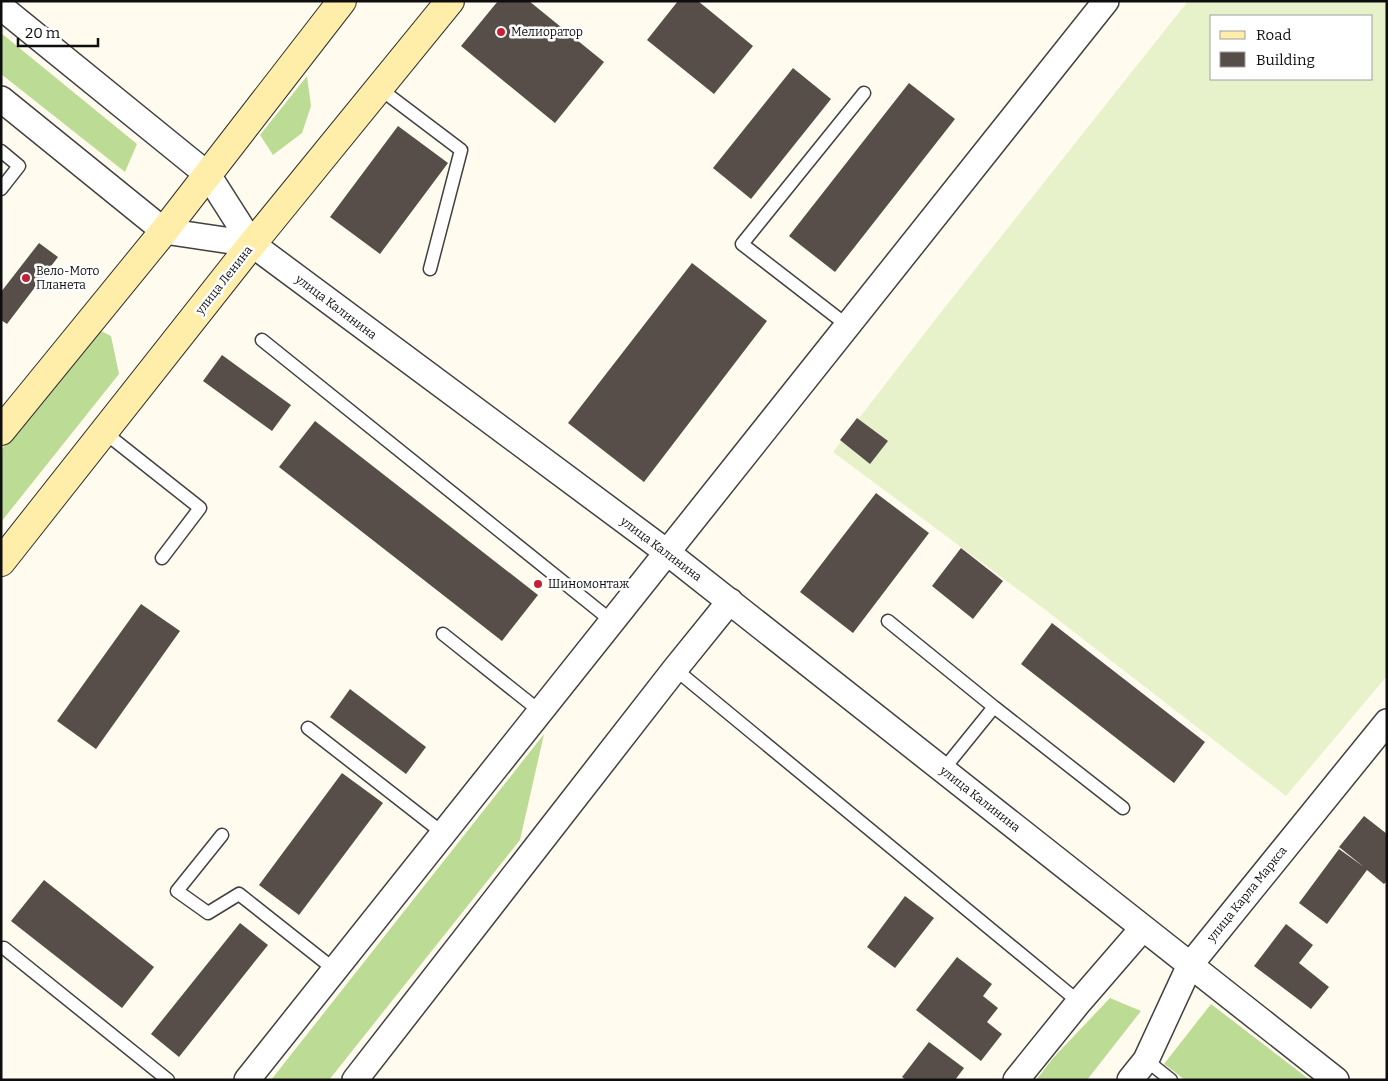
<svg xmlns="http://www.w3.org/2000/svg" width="1388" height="1081" font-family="Bitter,serif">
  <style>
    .forest { fill: #bcdc96 }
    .pitch { fill: #e7f2ca; fill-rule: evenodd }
    .building { fill: #574e4a }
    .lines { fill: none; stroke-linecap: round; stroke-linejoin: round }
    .lane-casing { stroke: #414141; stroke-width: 15 }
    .street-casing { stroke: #414141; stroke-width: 28 }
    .secondary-casing { stroke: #303030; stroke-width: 30 }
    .lane { stroke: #fff; stroke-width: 12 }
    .street { stroke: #fff; stroke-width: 25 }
    .secondary { stroke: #fea; stroke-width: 28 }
    .poi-dot { fill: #c42137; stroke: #fff; stroke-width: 2 }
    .labels { text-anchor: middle; stroke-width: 5; stroke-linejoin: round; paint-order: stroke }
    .poi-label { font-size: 12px; fill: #0e0e0e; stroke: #fff; text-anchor: start }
    .street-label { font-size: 12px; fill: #0e0e0e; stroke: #fff }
  </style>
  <rect width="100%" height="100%" fill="#fffbef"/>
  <!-- forest -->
  <path class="forest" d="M1,33L137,144L125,172L1,74Z
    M307,76L311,106L302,133L273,155L260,135Z
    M95,328L111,336L119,374L1,522V450L76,358Z
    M544,734L520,840L329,1080H271Z
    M1110,998L1141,1011L1087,1080H1036L1054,1057Z
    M1211,1004L1310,1080H1185L1164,1064Z"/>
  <!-- pitch -->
  <path class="pitch" d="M1188,1H1387V676L1286,796L1043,608L833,452L938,316ZM1212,16H1372V79H1212Z"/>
  <!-- building -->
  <path class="building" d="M498,1H529L604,62L555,123L461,46Z
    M678,1H698L753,46L714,94L647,40Z
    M793,68L831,99L751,199L713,168Z
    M909,83L955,119L835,272L789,236Z
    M398,126L448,163L380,254L330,217Z
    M39,243L58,257L7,324L1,320V292Z
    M692,263L767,321L644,482L568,423Z
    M222,355L291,405L272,431L203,381Z
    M857,418L888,441L870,464L840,440Z
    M315,421L538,595L502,641L279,467Z
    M876,493L929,533L853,633L800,592Z
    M961,548L1003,581L973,619L932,586Z
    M141,604L180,631L96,749L57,721Z
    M1052,623L1205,742L1174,783L1021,664Z
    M350,689L426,747L406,774L330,717Z
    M342,773L383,803L299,915L259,885Z
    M1364,816L1387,834V881L1384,884L1367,870L1327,924L1299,903L1339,849L1364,867L1339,847Z
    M44,880L154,967L122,1008L11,921Z
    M905,896L934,918L895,968L867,947Z
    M240,923L268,945L179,1057L151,1034Z
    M1286,924L1313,945L1299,963L1329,987L1311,1009L1254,966Z
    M957,957L992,984L983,996L998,1008L987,1022L1002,1034L981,1061L916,1010Z
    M929,1042L964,1068L955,1080H906L902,1077Z"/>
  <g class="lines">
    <defs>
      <path id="lane" d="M379,88L461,150L430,269
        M1,151L19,166L1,189
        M848,326L742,244L864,93
        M262,340L613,622
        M104,432L200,508L162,558
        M888,621L994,707
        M443,634L541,712
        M675,669L1079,1002
        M308,728L444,834
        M943,770L994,707L1123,808
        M222,835L177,891L208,913L239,894L335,970
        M4,948L168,1080
        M1146,1060L1171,1080"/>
      <path id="street" d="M1,7L208,175L252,244L668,553L1336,1080
        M1,99L164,231L252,244
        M247,1080L1106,1
        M355,1080L675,669L730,601
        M1016,1080L1079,1002L1143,928
        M1130,1080L1146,1060L1190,965L1387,722"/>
      <path id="secondary" d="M1,431L164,231L342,1
        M1,562L252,244L450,1"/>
    </defs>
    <!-- lane casing -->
    <use href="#lane" class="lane-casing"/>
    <!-- street casing -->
    <use href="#street" class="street-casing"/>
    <!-- secondary casing -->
    <use href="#secondary" class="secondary-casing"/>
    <!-- lane -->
    <use href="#lane" class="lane"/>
    <!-- street -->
    <use href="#street" class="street"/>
    <!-- secondary -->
    <use href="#secondary" class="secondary"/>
  </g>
  <!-- markers -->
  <g class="poi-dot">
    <circle cx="501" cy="32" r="5"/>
    <circle cx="26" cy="278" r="5"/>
    <circle cx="538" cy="584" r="5"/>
  </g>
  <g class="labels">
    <!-- poi labels -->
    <g class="poi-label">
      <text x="511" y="36">Мелиоратор</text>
      <text x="36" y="275">Вело-Мото<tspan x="36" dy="14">Планета</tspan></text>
      <text x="548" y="588">Шиномонтаж</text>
    </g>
    <!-- street labels -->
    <g class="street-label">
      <text transform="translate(224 280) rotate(-52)" y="4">улица Ленина</text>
      <text transform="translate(336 307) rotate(37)" y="4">улица Калинина</text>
      <text transform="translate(661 549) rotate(37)" y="4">улица Калинина</text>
      <text transform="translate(980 799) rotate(38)" y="4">улица Калинина</text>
      <text transform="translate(1247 894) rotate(-51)" y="4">улица Карла Маркса</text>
    </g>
  </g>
  <!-- border -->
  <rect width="1388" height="1081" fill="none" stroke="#0e0e0e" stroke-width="5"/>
  <!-- legend -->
  <rect x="1210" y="15" width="162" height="65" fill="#ffffff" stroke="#9f9f9f"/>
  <rect x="1220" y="31" width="25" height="8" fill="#ffeeaa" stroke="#9f9f9f"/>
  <text x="1256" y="40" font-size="15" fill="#0e0e0e">Road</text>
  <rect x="1220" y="52" width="25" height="15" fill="#574e4a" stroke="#9f9f9f"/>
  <text x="1256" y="65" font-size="15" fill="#0e0e0e">Building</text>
  <!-- scale -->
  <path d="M18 38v8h80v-8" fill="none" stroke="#0e0e0e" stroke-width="2.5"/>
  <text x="25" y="38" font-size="15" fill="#0e0e0e" stroke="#ffffff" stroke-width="4" paint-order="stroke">20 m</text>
</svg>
